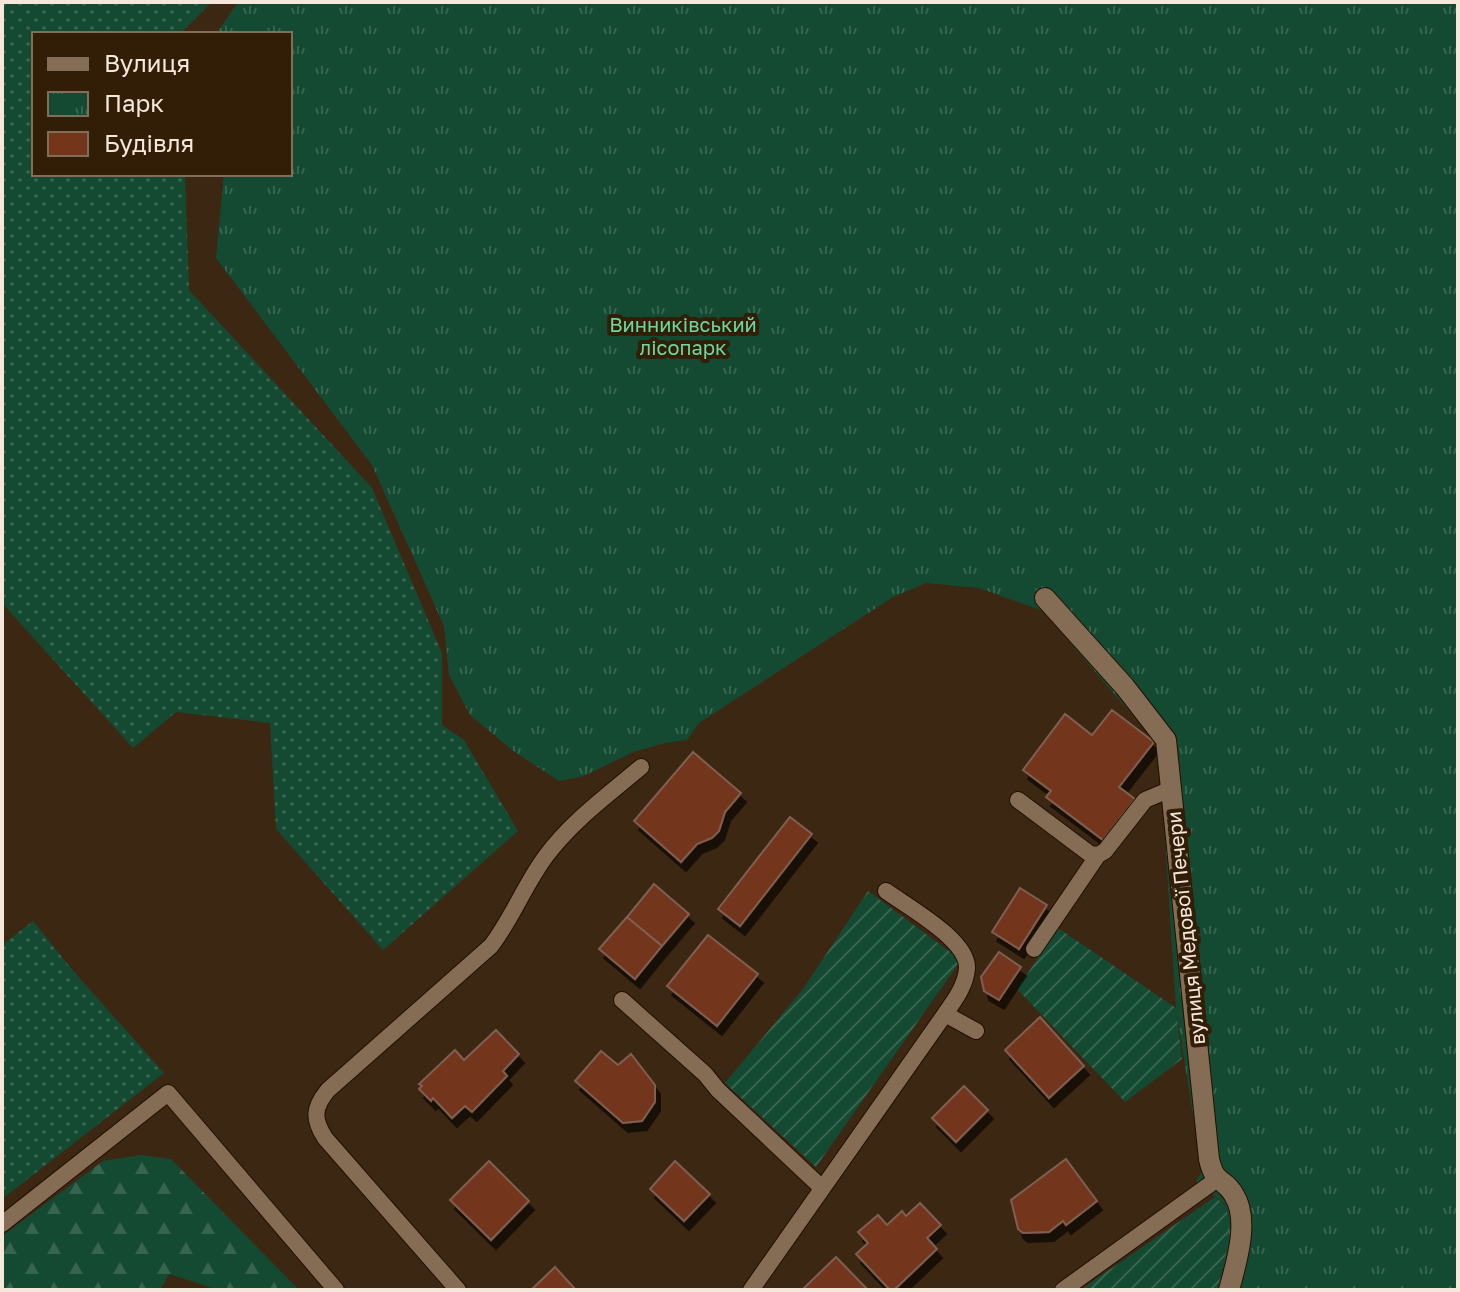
<svg xmlns="http://www.w3.org/2000/svg" width="1460" height="1292" font-family="'Golos Text',sans-serif">
  <style>
    .grass { fill: url(#grass-dots) }
    .forest { fill: url(#forest-firs) }
    .park { fill: url(#park-tufts) }
    .garden { fill: url(#garden-furrows) }
    .building { fill: #73361b; stroke: #7f5f52; stroke-width: 2; filter: url(#shadow) }
    .lines { fill: none; stroke-linecap: round; stroke-linejoin: round }
    .lane-casing { stroke: #230f00; stroke-width: 18 }
    .street-casing { stroke: #230f00; stroke-width: 22 }
    .lane { stroke: #856c55; stroke-width: 16 }
    .street { stroke: #856c55; stroke-width: 20 }
    .labels { text-anchor: middle; stroke-width: 8; stroke-linejoin: round; paint-order: stroke }
    .park-label { font-size: 20px; fill: #6dd7a2; stroke: #321d07 }
    .street-label { font-size: 20px; fill: #f5e7da; stroke: #321d07 }
  </style>
  <defs>
    <pattern id="grass-dots" width="8" height="8" patternUnits="userSpaceOnUse" patternTransform="scale(2)"><rect width="8" height="8" fill="#144a32"/><path d="M2 2h.1M6 6h.1" fill="none" stroke="#37644f" stroke-width="1.8" stroke-linecap="round"/></pattern>
    <pattern id="forest-firs" width="22" height="20" patternUnits="userSpaceOnUse" patternTransform="scale(2)"><rect width="22" height="20" fill="#144a32"/><path d="M5 1l3.5 6h-7zM16 11l3.5 6h-7z" fill="#37644f"/></pattern>
    <pattern id="park-tufts" width="24" height="20" patternUnits="userSpaceOnUse" patternTransform="scale(2)"><rect width="24" height="20" fill="#144a32"/><path d="M3 7l-1-3M5 7V3M7 7l1-3M15 17l-1-3M17 17v-4M19 17l1-3" fill="none" stroke="#37644f"/></pattern>
    <pattern id="garden-furrows" width="10" height="10" patternUnits="userSpaceOnUse" patternTransform="scale(2)"><rect width="10" height="10" fill="#144a32"/><path d="M-1 1l2-2M0 10L10 0M9 11l2-2" fill="none" stroke="#37644f"/></pattern>
    <filter id="shadow"><feDropShadow dx="5" dy="9" stdDeviation="0" flood-color="#0009"/></filter>
  </defs>
  <rect width="100%" height="100%" fill="#3c2712"/>
  <!-- grass -->
  <path class="grass" d="M2,2H212L180,34H34V174H185L189,290L372,488L442,653V725L464,740L518,831L383,950L276,829L270,723L176,712L133,748L2,603Z
    M33,921L74,972L164,1073L2,1199V945Z"/>
  <!-- forest -->
  <path class="forest" d="M141,1155L171,1159L299,1290H218L169,1274L160,1290H2V1236L103,1161Z"/>
  <!-- park -->
  <path class="park" d="M238,2H1458V1290H1217L1223,1269L1226,1205L1196,1181L1202,1171L1176,1008L1159,746L1043,611L979,588L926,583L893,597L699,723L687,740L665,743L633,752L584,776L559,781L512,750L470,715L449,675L444,626L372,465L216,258L224,174H290V34H216Z"/>
  <!-- garden -->
  <path class="garden" d="M868,891L961,960L816,1167L725,1083L803,989Z
    M1058,928L1176,1008L1182,1059L1125,1102L1017,989Z
    M1215,1197L1226,1206C1232,1233 1225,1264 1217,1290H1080Z"/>
  <!-- building -->
  <path class="building" d="M1112,710L1154,742L1119,787L1135,799L1103,840L1046,797L1051,791L1023,770L1065,714L1092,735Z
    M693,752L741,793L725,812L719,831L712,838L697,844L681,862L634,821Z
    M790,817L812,834L740,926L718,909Z
    M654,884L689,914L662,946L627,917Z
    M1020,888L1047,905L1019,949L992,932Z
    M627,917L662,946L635,979L599,949Z
    M708,935L758,974L717,1026L667,986Z
    M999,952L1021,967L999,1000L984,991L981,977Z
    M1040,1017L1084,1066L1049,1098L1005,1050Z
    M496,1030L519,1054L503,1071L507,1076L472,1112L465,1106L452,1118L433,1098L431,1101L419,1089L422,1086L419,1084L455,1050L464,1060Z
    M601,1051L618,1065L631,1054L655,1085V1102L642,1121L623,1123L575,1081Z
    M964,1086L988,1110L956,1142L932,1118Z
    M1066,1159L1097,1201L1066,1225L1063,1221L1049,1232L1023,1233L1018,1229L1011,1200Z
    M489,1161L529,1201L491,1240L450,1200Z
    M675,1161L710,1194L684,1221L650,1189Z
    M920,1203L941,1225L927,1238L937,1249L894,1290H890L856,1254L868,1243L858,1232L878,1215L887,1225L902,1211L906,1216Z
    M836,1257L868,1290H802Z
    M555,1267L576,1290H531Z"/>
  <g class="lines">
    <defs>
      <path id="lane" d="M1018,800L1090,854L1098,855L1105,851L1145,800L1171,789
        M886,891C908,907 968,940 967,968C966,985 955,1000 945,1014
        M1034,949L1098,855
        M622,1000L705,1074L718,1090L822,1188
        M2,1224L168,1093L336,1290
        M458,1290L325,1138C313,1119 313,1108 328,1090L491,946C513,917 525,884 546,856C572,821 608,795 641,767
        M751,1290L945,1014L976,1031
        M1063,1290L1216,1180"/>
      <path id="street" d="M1045,598L1125,687L1166,740L1209,1159C1215,1186 1224,1177 1234,1195C1250,1220 1236,1264 1229,1290"/>
    </defs>
    <!-- lane casing -->
    <use href="#lane" class="lane-casing"/>
    <!-- street casing -->
    <use href="#street" class="street-casing"/>
    <!-- lane -->
    <use href="#lane" class="lane"/>
    <!-- street -->
    <use href="#street" class="street"/>
  </g>
  <g class="labels">
    <!-- park labels -->
    <g class="park-label">
      <text x="683" y="332">Винниківський<tspan x="683" dy="23">лісопарк</tspan></text>
    </g>
    <!-- street labels -->
    <g class="street-label">
      <text transform="translate(1186 928) rotate(-96)" y="7">вулиця Медової Печери</text>
    </g>
  </g>
  <!-- border -->
  <rect width="1460" height="1292" fill="none" stroke="#f5e7da" stroke-width="8"/>
  <!-- legend -->
  <rect x="32" y="32" width="260" height="144" fill="#321d07" stroke="#806e5b" stroke-width="2"/>
  <rect x="48" y="58" width="40" height="12" fill="#856c55" stroke="#806e5b" stroke-width="2"/>
  <text x="104" y="72" font-size="24" fill="#f5e7da">Вулиця</text>
  <rect x="48" y="92" width="40" height="24" fill="url(#park-tufts)" stroke="#806e5b" stroke-width="2"/>
  <text x="104" y="112" font-size="24" fill="#f5e7da">Парк</text>
  <rect x="48" y="132" width="40" height="24" fill="#73361b" stroke="#806e5b" stroke-width="2"/>
  <text x="104" y="152" font-size="24" fill="#f5e7da">Будівля</text>
</svg>
